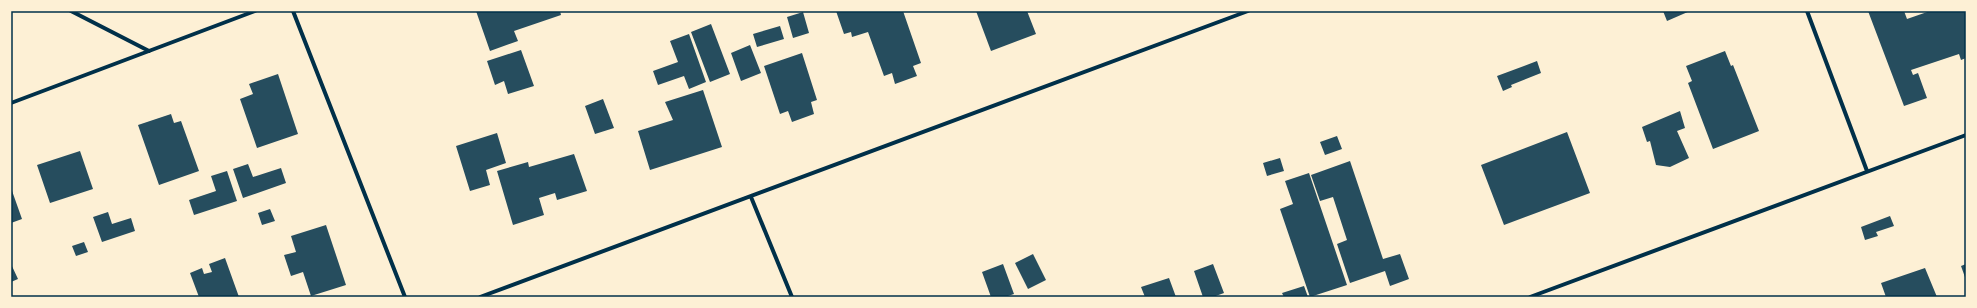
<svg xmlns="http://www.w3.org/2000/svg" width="1977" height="308" font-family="'Libre Baskerville',serif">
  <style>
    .building { fill: #264d5e }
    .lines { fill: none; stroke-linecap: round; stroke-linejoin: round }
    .minor { stroke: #003049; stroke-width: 4 }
    .neatline { fill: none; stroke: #003049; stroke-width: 1.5 }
  </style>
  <rect width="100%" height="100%" fill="#fdf0d5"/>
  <!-- building -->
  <path class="building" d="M476,11H560L561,15L514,31L518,41L490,51Z
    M836,11H903L921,63L913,66L917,76L895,84L892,73L884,76L868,32L852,37L851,32L844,34Z
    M976,11H1027L1036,34L991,51Z
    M1663,11H1690L1667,21Z
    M1868,11H1904L1907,19L1930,11H1966V58L1961,60L1959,54L1911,70L1913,75L1918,73L1927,98L1904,106Z
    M803,12L809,33L793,38L787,17Z
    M711,24L730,74L710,82L691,32Z
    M780,26L784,39L757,47L753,34Z
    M689,34L706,82L689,89L684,76L658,85L653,71L678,62L670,41Z
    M750,45L761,73L741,81L731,53Z
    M521,50L534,86L508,94L504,81L495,85L487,61Z
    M1725,51L1731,66L1733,65L1759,131L1713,149L1688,83L1692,81L1686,66Z
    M802,53L817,100L811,102L814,114L792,122L788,111L780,114L764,66Z
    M1537,61L1541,73L1511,85L1512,87L1503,91L1497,76Z
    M278,74L298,134L257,148L240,99L253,94L249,84Z
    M703,90L722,147L650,170L638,131L673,120L665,102Z
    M603,99L614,128L595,134L585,106Z
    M1680,111L1685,128L1677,131L1689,158L1670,167L1656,165L1650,141L1647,142L1642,127Z
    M171,114L174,123L181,121L199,171L159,185L138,125Z
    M1567,132L1590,193L1504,225L1481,165Z
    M497,133L506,163L486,170L490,185L470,191L456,146Z
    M1337,136L1342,149L1325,155L1320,142Z
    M80,151L93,189L50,203L37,165Z
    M574,154L587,191L557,200L555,193L539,198L544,215L513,225L497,171L528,162L529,167Z
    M1280,158L1284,171L1267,176L1263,163Z
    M1350,161L1383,259L1400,254L1409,279L1390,286L1385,271L1350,283L1337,244L1347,240L1333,197L1320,201L1311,175Z
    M248,164L253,177L281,168L286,183L243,198L233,169Z
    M227,171L237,201L194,215L189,200L216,191L211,176Z
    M1309,173L1347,285L1310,297L1280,209L1293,204L1285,181Z
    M11,188L22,219L11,223Z
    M270,209L275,221L262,225L258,213Z
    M108,212L112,224L131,218L135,231L102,242L93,217Z
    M1890,216L1894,226L1876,232L1878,236L1865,240L1861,227Z
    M326,225L346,285L311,296L303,272L291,276L284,255L296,252L291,236Z
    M84,242L88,252L76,256L72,246Z
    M1033,254L1046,280L1028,289L1015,263Z
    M225,258L239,297H199L190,273L202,268L204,274L212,272L209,264Z
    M11,264L18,279L11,282Z
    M1003,264L1014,294L1005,297H991L982,272Z
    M1213,264L1224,293L1213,297H1203L1194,271Z
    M1966,264V280L1961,266Z
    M1925,268L1937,297H1886L1881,283Z
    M1169,278L1176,297H1145L1141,287Z
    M1304,286L1308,297H1284L1282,293Z"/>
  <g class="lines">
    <!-- minor -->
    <path class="minor" d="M71,11L149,51
      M293,11L405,297
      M1807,11L1867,171
      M11,103L255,11
      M751,197L792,297
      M480,297L1248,11
      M1530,297L1966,135"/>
  </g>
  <!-- border -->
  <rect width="1977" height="308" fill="none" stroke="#fdf0d5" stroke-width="24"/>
  <rect x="12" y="12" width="1953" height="284" class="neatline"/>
</svg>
